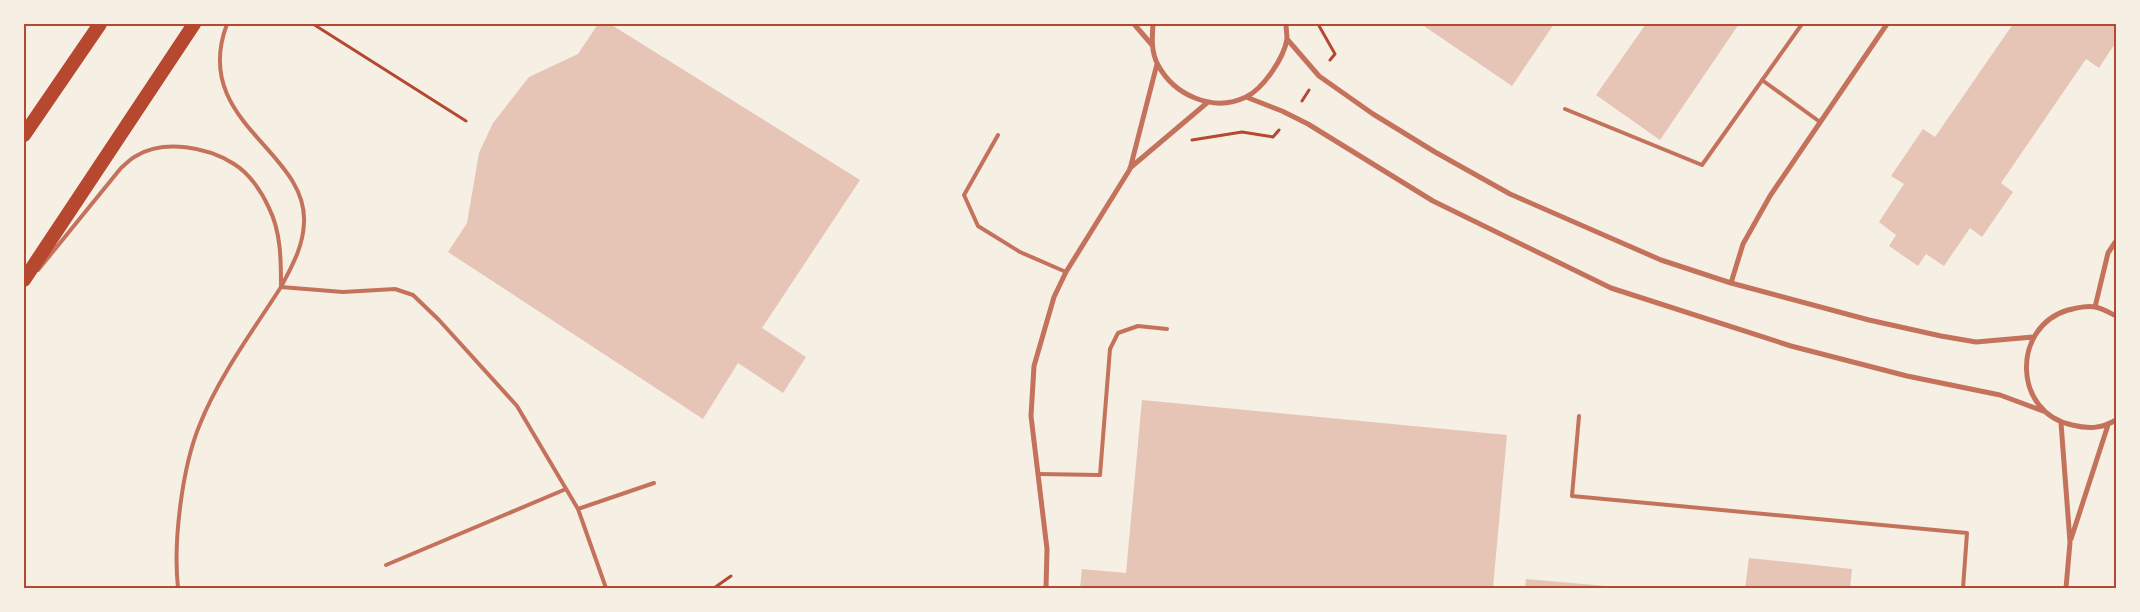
<svg xmlns="http://www.w3.org/2000/svg" width="2140" height="612" font-family="'Open Sans',sans-serif">
  <style>
    .building { fill: #e6c5b7 }
    .lines { fill: none; stroke-linecap: round; stroke-linejoin: round }
    .path { stroke: #b5482f; stroke-width: 3 }
    .service { stroke: #c5725c; stroke-width: 4 }
    .minor { stroke: #c5725c; stroke-width: 5 }
    .trunk { stroke: #b5482f; stroke-width: 14 }
    .neatline { fill: none; stroke: #b5482f; stroke-width: 2 }
  </style>
  <rect width="100%" height="100%" fill="#f6efe4"/>
  <!-- building -->
  <path class="building" d="M598,24H610L860,180L762,328L806,357L783,393L738,363L703,419L448,252L467,223L479,153L493,123L529,77L578,54Z
    M1421,24H1554L1512,86Z
    M1646,24H1739L1660,140L1596,95Z
    M2013,24H2116V42L2099,68L2086,59L2001,183L2013,192L1982,237L1970,228L1944,266L1926,254L1918,266L1889,246L1896,235L1879,222L1904,184L1891,176L1923,129L1935,137Z
    M1142,400L1507,435L1493,588H1080L1082,569L1126,573Z
    M1749,558L1852,569L1850,588H1745Z
    M1526,579L1617,587V588H1525Z"/>
  <g class="lines">
    <!-- path -->
    <path class="path" d="M254,24H273
      M313,24L466,121
      M1318,24L1335,54L1330,60
      M1302,101L1309,90
      M1192,140L1242,132L1273,137L1279,130
      M714,588L731,576"/>
    <!-- service -->
    <path class="service" d="M1762,80L1820,122
      M1565,109L1702,165L1802,24
      M998,135L964,195L978,226L1020,252L1066,272
      M38,270L121,168C126,164 130,159 136,156C164,139 208,147 234,164C249,173 262,192 269,208C281,232 281,260 281,287C292,266 303,247 304,223C308,150 190,122 227,24
      M1579,416L1572,496L1967,533L1963,588
      M1038,474L1100,475L1110,349L1118,333L1138,326L1167,329
      M578,509L654,483
      M386,565L566,489
      M178,588C173,542 182,467 200,424C218,378 254,329 281,287L343,292L395,289L413,295L439,320L517,406L578,509L606,588"/>
    <!-- minor -->
    <path class="minor" d="M1134,24L1152,45
      M1153,24C1152,38 1151,52 1158,65C1174,95 1213,113 1246,97C1263,89 1284,58 1287,39C1287,34 1286,29 1286,24
      M1287,39L1319,76L1373,114L1435,152L1510,194L1661,260L1731,283L1869,320L1941,336L1976,342L2033,337
      M1246,97L1282,111L1308,124L1433,201L1611,288L1791,346L1907,376L2000,395L2043,411
      M1130,168L1208,102
      M1731,283L1743,244L1770,196L1887,24
      M2095,307L2108,253L2116,241
      M2116,316C2110,313 2102,308 2095,307C2086,305 2077,308 2068,310C2011,327 2013,413 2072,425C2088,429 2101,429 2116,420
      M2061,423L2070,542L2066,588
      M2071,539L2108,425
      M1046,588L1047,549L1031,416L1034,366L1054,297L1066,272L1130,169L1157,64"/>
    <!-- trunk -->
    <path class="trunk" d="M24,135L100,24
      M24,280L194,24"/>
  </g>
  <!-- border -->
  <rect width="2140" height="612" fill="none" stroke="#f6efe4" stroke-width="50"/>
  <rect x="25" y="25" width="2090" height="562" class="neatline"/>
</svg>
